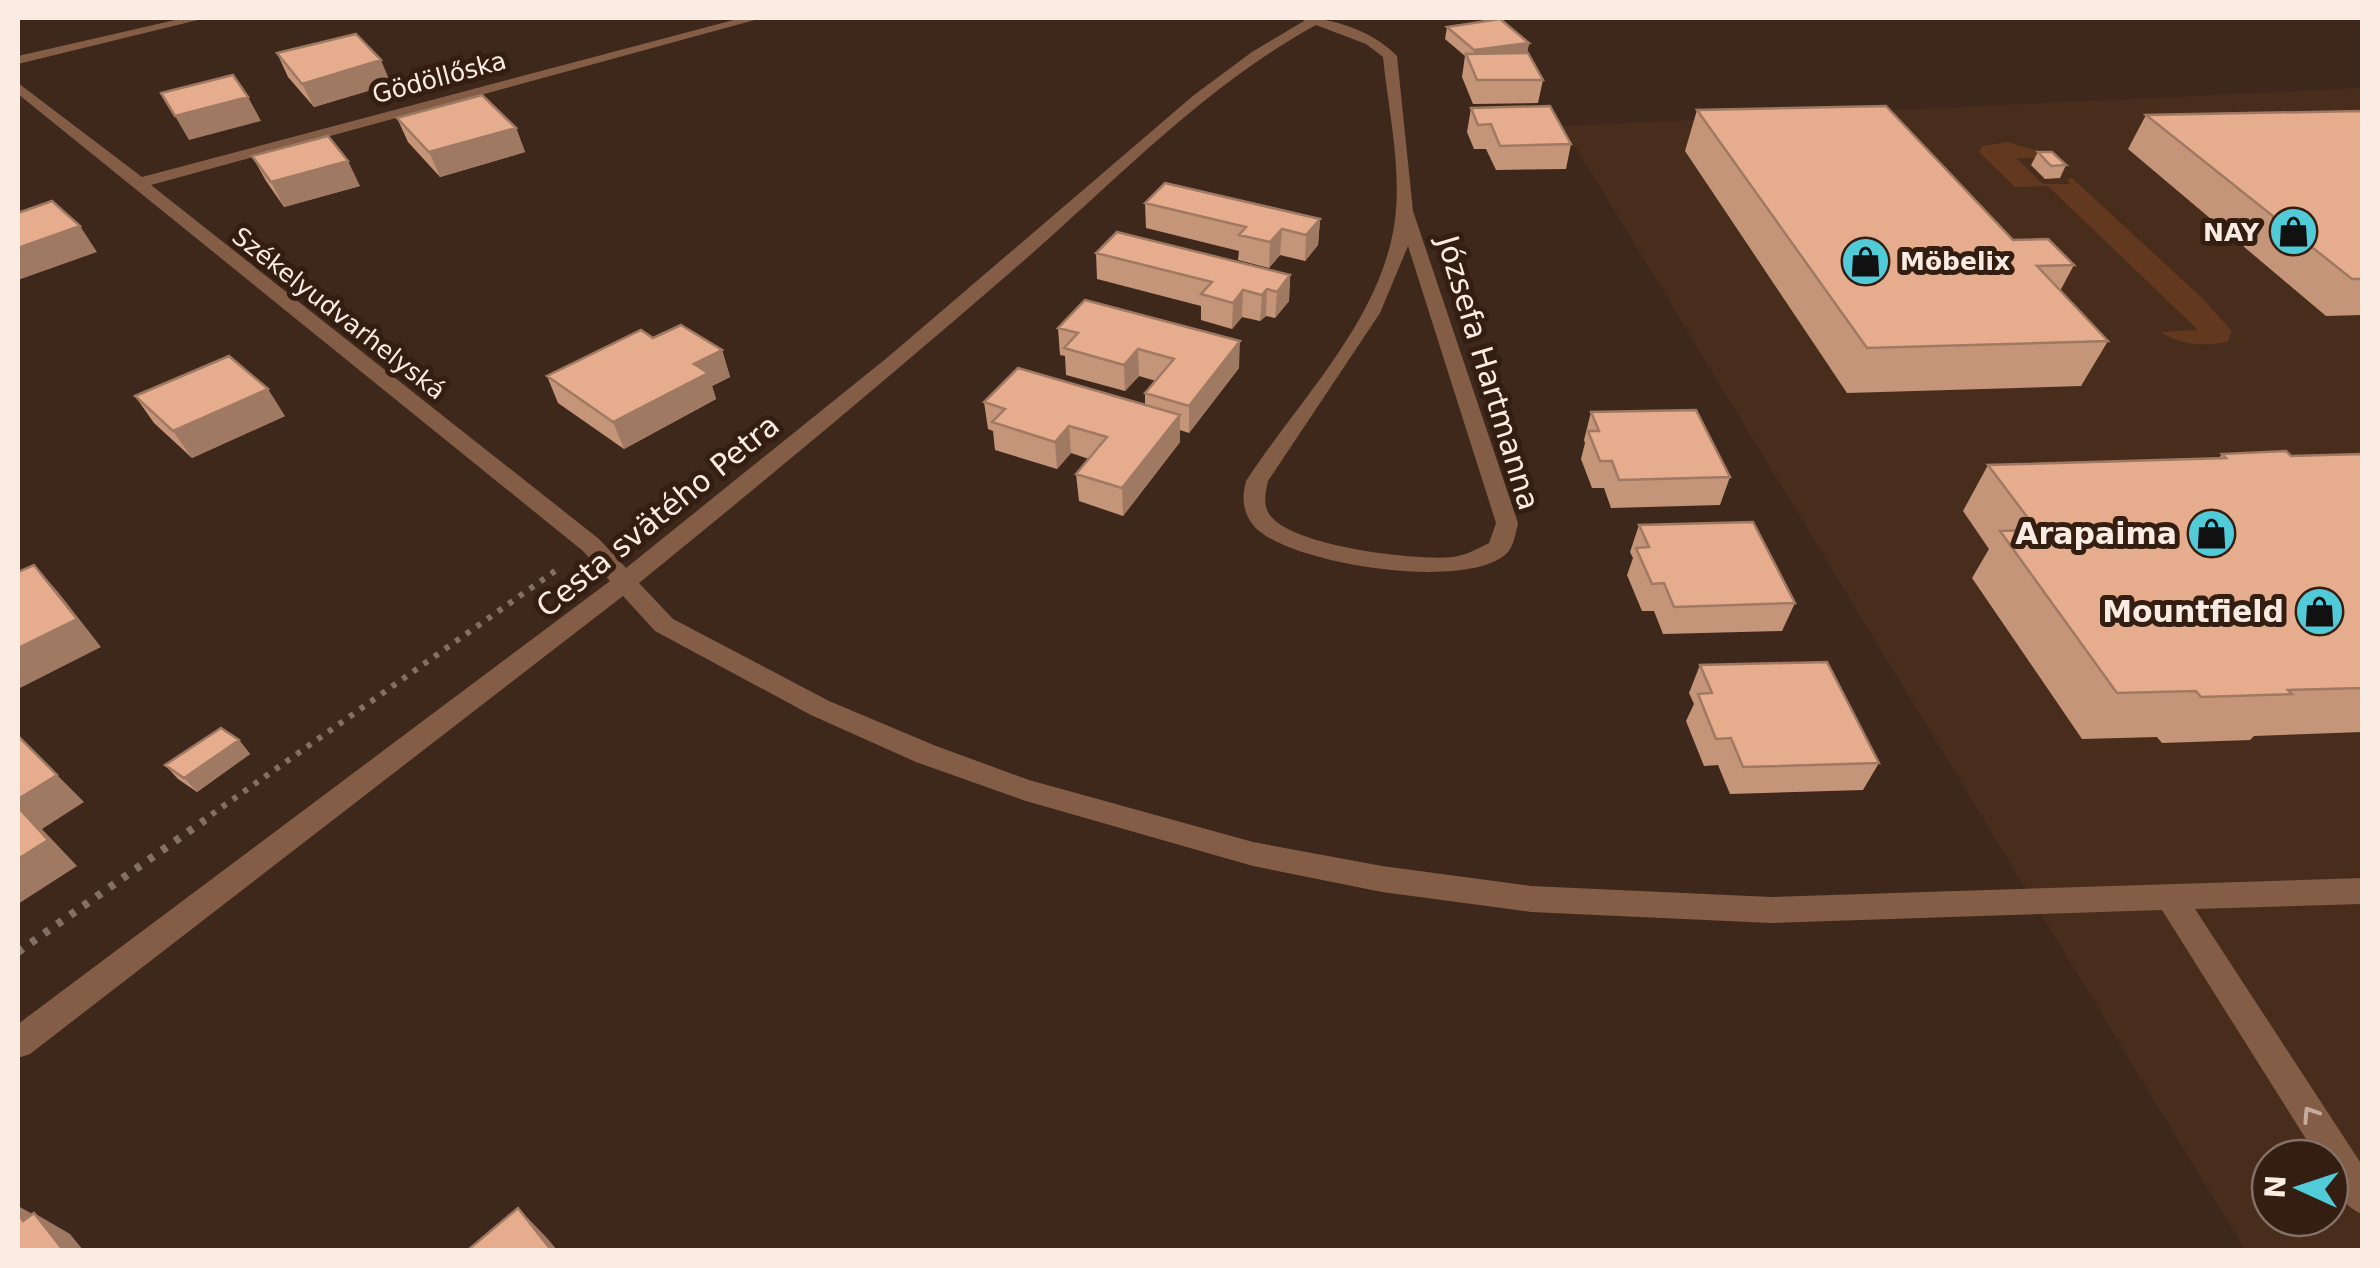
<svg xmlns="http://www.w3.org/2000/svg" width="2380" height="1268" font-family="'DejaVu Sans',sans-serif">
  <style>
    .built { fill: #492d1c; fill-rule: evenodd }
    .green { fill: #62381f }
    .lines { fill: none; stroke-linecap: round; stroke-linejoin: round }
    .path-far1 { stroke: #826f65; stroke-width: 6; stroke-dasharray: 5 8; stroke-linecap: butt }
    .path { stroke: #826f65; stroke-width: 8; stroke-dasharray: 6 10; stroke-linecap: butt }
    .minor { fill: #845d46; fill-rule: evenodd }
    .wall { fill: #c59579 }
    .shaded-wall { fill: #a07963 }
    .building { fill: #e5ad8d; stroke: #a07963; stroke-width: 2.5 }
    .oneway { stroke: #c5ab9c }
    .labels { text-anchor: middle; stroke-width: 10; stroke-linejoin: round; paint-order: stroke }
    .far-street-label { font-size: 25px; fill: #faebe3; stroke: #341e12 }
    .far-poi-label { font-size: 25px; font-weight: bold; fill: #faebe3; stroke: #341e12; text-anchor: end }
    .street-label { font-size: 30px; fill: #faebe3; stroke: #341e12 }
    .poi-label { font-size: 30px; font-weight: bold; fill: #faebe3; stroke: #341e12; text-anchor: end }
  </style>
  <rect width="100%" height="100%" fill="#3e281c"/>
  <!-- built -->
  <path class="built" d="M2362,88V1250H2245L1563,126ZM2270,1158H2330V1218H2270Z"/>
  <!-- green -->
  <path class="green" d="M2008,142L2043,153V158H2016L2043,184H2071L2067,180L2072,178L2202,298L2232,331L2227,342C2203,346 2182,346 2161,332L2198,330L2048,186L2015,187L1979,152L1982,146Z"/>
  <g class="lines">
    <!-- path-far1 -->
    <path class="path-far1" d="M201,822L555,571"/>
    <!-- path -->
    <path class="path" d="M18,952L205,820"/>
    <!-- minor -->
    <path class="minor" d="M184,18H206L18,64V56Z
      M741,18H762L151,185L599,539L626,568L888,357L1194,95L1252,52L1304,21L1303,18C1333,18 1373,31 1397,56L1413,211L1518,523C1516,532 1514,545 1508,552C1471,593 1284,564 1253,525C1242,510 1242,497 1246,481C1300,398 1388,313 1396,210C1400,160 1388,107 1383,57L1366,44L1316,25C1208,84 1120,176 1028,257C900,368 771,476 639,583L673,619L829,701L936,746L1029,780L1253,842L1382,866L1531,886L1771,897L2362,878V904L2195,909L2362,1165V1214C2340,1205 2330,1181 2330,1158H2318L2162,910L1771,923L1531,912L1382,892L1253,866L1026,801L916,762L811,715L655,631L623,596L30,1054L18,1058V1024L610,581L583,551L18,94V83L142,177ZM1408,246L1496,523L1489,543C1477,549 1467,555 1453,557C1417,561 1285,546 1268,512C1263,502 1266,490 1268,481L1380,313Z"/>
  </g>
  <!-- wall -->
  <path class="wall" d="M1447,27L1529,43L1527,53L1543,80L1538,103L1473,104L1462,77L1465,56L1445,39Z
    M277,53L391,84L314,107L288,77Z
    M1471,108L1571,144L1566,169L1496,170L1486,149H1474L1467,132Z
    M1697,110L2074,265L2060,291L2108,341L2081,386L1847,393L1685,151Z
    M2362,111V315L2326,316L2128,149L2146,115Z
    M397,118L516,128L525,152L440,177L408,142Z
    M2038,152L2066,165L2060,178L2045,179L2031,165Z
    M252,156L360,186L284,207L266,181Z
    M1145,203L1320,219L1318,245L1305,261L1280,255L1269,268L1238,260L1239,251L1146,228Z
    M1096,253L1290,275L1289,301L1275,318L1266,316L1260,321L1242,317L1232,329L1201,320V306L1097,279Z
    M1058,328L1239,368L1189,433L1180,430V442L1123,516L1079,501L1076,474L1089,459L1071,453L1057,469L995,450L993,431L988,429L984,402L1145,405V393L1156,381L1139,376L1125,391L1066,375L1065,356L1060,355Z
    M653,338L722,350L730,377L712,386L716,399L624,449L558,403L547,376Z
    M135,396L285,416L192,458L154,423Z
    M1591,412L1730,477L1720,505L1611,508L1604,488H1592L1581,459L1585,443L1584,440Z
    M2222,454L2291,456L2362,454V732L2254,736L2250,740L2162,743L2157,737L2082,739L1972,578L1989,549L1963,511L1988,465L2219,458Z
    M1639,525L1795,603L1782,631L1663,634L1654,611H1642L1627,575L1633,558L1630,552Z
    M1700,665L1879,763L1863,790L1730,794L1718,765L1704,766L1686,721L1694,704L1689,693Z
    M239,740L250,754L197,792L178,779L165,765Z"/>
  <!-- shaded-wall -->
  <path class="shaded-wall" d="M1529,43L1527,54L1472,62L1474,50Z
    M381,60L391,84L314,107L302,84Z
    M248,97L261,121L189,140L175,116Z
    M516,128L525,152L440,177L429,152Z
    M348,161L360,186L284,207L271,182Z
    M1320,219L1318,245L1305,261L1306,235Z
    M80,226L97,252L18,280V248Z
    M1282,229L1280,255L1269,268L1270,242Z
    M1290,275L1289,301L1275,318L1277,292Z
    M1267,289L1266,316L1260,321L1262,295Z
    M1243,290L1242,317L1232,329L1233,303Z
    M1240,341L1239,368L1189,433V406Z
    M1138,349L1139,376L1125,391L1124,365Z
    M722,350L730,377L712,386L716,399L624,449L613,422L694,364Z
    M268,389L285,416L192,458L173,431Z
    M1180,415V442L1123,516L1122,488Z
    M1069,426L1071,453L1057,469L1055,442Z
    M34,565L58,592L101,647L18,689V648Z
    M18,736L84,802L42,829L77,866L18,904Z
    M239,740L250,754L197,792L184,778Z
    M18,1206L38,1217L34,1213L70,1234L83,1250H63L23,1221L18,1213Z
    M518,1208L547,1238L557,1250H551Z"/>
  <!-- building -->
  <path class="building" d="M1500,19L1529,43L1474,50L1447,27Z
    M356,34L381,60L302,84L277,53Z
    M1528,53L1543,80H1477L1466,54Z
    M233,75L248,97L175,116L161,93Z
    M482,95L516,128L429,152L397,118Z
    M1550,106L1571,144L1500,146L1491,124L1478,125L1471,108Z
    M1886,106L2013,240L2048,239L2074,265L2037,266L2108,341L1867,348L1697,110Z
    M2362,111V279H2352L2146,115Z
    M328,136L348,161L271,182L252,156Z
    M2038,152H2052L2066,165L2051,166Z
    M1165,183L1320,219L1306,235L1282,229L1270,242L1239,235L1246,227L1145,203Z
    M52,201L80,226L18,248V213Z
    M1117,232L1290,275L1277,292L1267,289L1262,295L1243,290L1233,303L1201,294L1212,282L1096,253Z
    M1085,300L1240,341L1189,406L1145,393L1174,359L1138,349L1124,365L1064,348L1078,333L1058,328Z
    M681,325L722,350L694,364L708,373L613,422L547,376L641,330L653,338Z
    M229,356L268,389L173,431L135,396Z
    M1018,368L1180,415L1122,488L1076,474L1107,437L1069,426L1055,442L992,422L1005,409L984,402Z
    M1696,410L1730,477L1619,480L1612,461H1600L1588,431H1599L1591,412Z
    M2286,451L2291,456L2362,454V688L2288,690L2292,694L2201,697L2196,691L2117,693L2000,531L2037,530L1988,465L2226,458L2222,454Z
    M1753,522L1795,603L1674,607L1664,583L1652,584L1636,548L1649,547L1639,525Z
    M34,565L77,619L18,648V572Z
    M1827,662L1879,763L1743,767L1731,738L1716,739L1698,694L1712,693L1700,665Z
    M221,728L239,740L184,778L165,765Z
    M18,736L57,775L18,799Z
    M18,807L48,840L18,859Z
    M518,1208L551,1250H468Z
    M18,1213L23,1221L34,1213L63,1250H18Z"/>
  <!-- one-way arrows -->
  <defs><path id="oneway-chevron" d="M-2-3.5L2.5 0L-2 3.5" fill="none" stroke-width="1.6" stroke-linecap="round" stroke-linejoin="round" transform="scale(2.5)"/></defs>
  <use class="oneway" href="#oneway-chevron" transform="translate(2310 1114) rotate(-123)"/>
  <!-- icons -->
  <defs>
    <symbol id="shop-disc" viewBox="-11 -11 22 22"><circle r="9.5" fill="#52cbd8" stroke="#341e12"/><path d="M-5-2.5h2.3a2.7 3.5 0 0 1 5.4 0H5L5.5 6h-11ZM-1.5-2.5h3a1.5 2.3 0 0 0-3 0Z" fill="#111"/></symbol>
  </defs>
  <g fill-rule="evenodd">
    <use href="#shop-disc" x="2266" y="204" width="55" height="55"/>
    <use href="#shop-disc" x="1838" y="234" width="55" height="55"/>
    <use href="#shop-disc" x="2184" y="506" width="55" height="55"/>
    <use href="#shop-disc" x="2292" y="584" width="55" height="55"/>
  </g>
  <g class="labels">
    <!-- far-street labels -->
    <g class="far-street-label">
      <text transform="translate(439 77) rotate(-15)" y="9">Gödöllőska</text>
      <text transform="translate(339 313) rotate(38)" y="9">Székelyudvarhelyská</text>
    </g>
    <!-- far-poi labels -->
    <g class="far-poi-label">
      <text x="2259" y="241">NAY</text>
      <text x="1900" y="270" text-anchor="start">Möbelix</text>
    </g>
    <!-- street labels -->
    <g class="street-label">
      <text transform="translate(1488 373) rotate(73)" y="10">Józsefa Hartmanna</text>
      <text transform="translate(658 516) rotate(-39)" y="10">Cesta svätého Petra</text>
    </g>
    <!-- poi labels -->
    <g class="poi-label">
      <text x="2177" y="544">Arapaima</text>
      <text x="2284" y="622">Mountfield</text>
    </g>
  </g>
  <!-- border -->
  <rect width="2380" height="1268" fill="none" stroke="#faebe3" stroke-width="40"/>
  <!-- north arrow -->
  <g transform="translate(2300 1188) rotate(273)"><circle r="48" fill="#341e12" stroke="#837066" stroke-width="2.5"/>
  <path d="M0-8L18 38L0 25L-18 38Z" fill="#52cbd8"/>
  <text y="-15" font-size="28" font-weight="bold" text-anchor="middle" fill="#faebe3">N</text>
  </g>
</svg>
